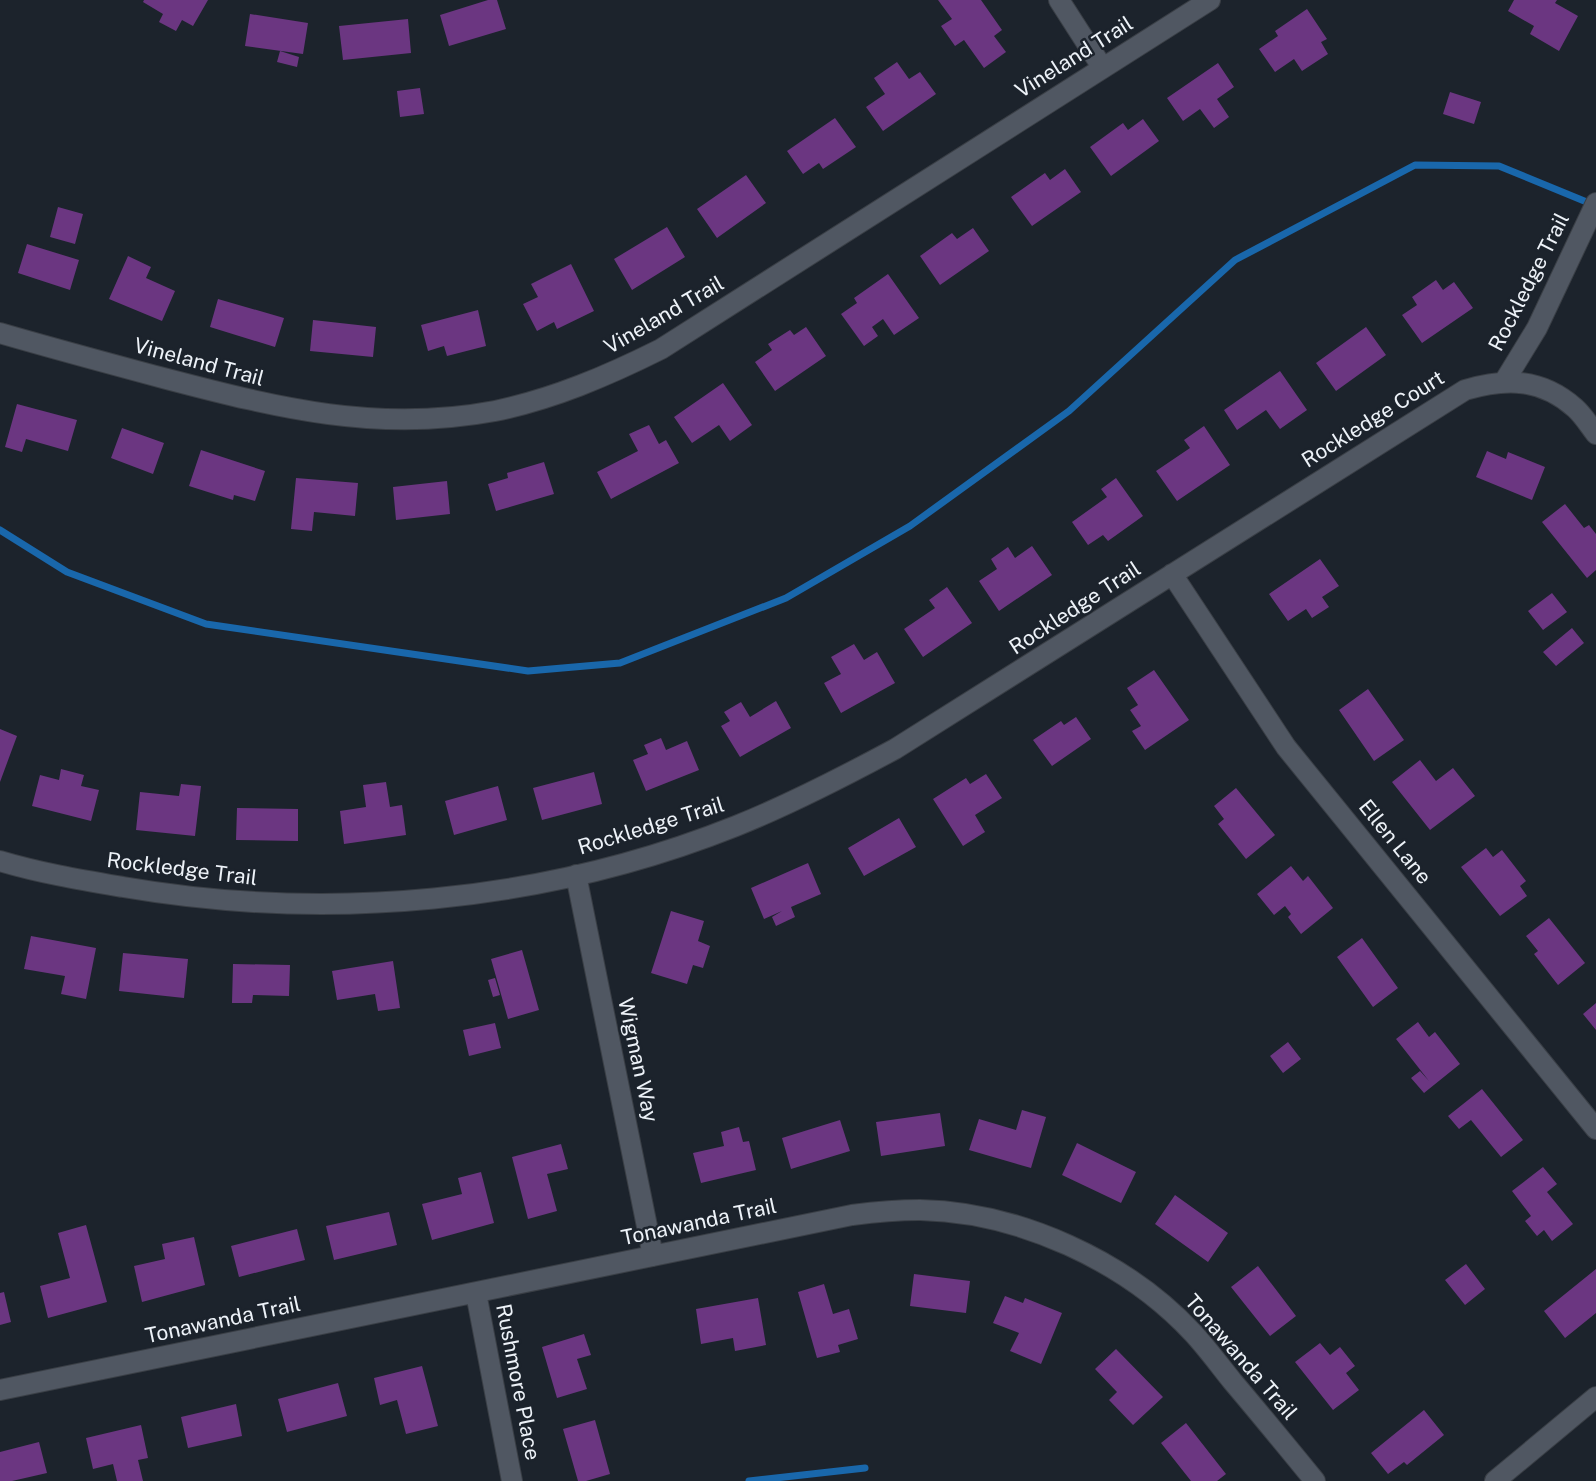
<svg xmlns="http://www.w3.org/2000/svg" width="1596" height="1481" font-family="'Public Sans',sans-serif">
  <style>
    .lines { fill: none; stroke-linecap: round; stroke-linejoin: round }
    .stream { stroke: #1967ab; stroke-width: 7 }
    .building { fill: #6b3681 }
    .minor-casing { stroke: #3a3f46; stroke-width: 22 }
    .minor { stroke: #505762; stroke-width: 20 }
    .labels { text-anchor: middle; stroke-width: 5; stroke-linejoin: round; paint-order: stroke }
    .street-label { font-size: 21px; fill: #edf2f8; stroke: #1c232c }
  </style>
  <rect width="100%" height="100%" fill="#1c232c"/>
  <g class="lines">
    <!-- stream -->
    <path class="stream" d="M0,530L67,572L206,624L528,671L620,663L786,598L910,526L1069,411L1235,260L1415,165L1499,166L1594,205
      M749,1481L865,1468"/>
  </g>
  <!-- building -->
  <path class="building" d="M144,0H208L193,26L182,20L176,31L159,22L163,14L143,2Z
    M488,0H497L506,29L449,46L440,15Z
    M938,0H981L1002,30L994,36L1006,52L984,68L964,40L955,46L941,26L952,19Z
    M1514,0H1557L1555,3L1578,16L1559,51L1530,34L1534,26L1508,11Z
    M1307,9L1327,39L1321,42L1328,54L1302,71L1294,59L1275,72L1259,49L1278,36L1275,31Z
    M250,14L308,23L303,54L245,46Z
    M408,19L411,53L343,60L339,26Z
    M280,51L299,57L297,67L277,62Z
    M897,62L909,79L920,72L936,94L883,131L866,107L885,94L874,78Z
    M1218,63L1234,87L1217,99L1229,117L1214,128L1200,109L1183,121L1167,98Z
    M420,88L424,114L400,117L397,91Z
    M1450,92L1481,102L1474,124L1443,114Z
    M835,118L856,147L823,169L819,163L803,174L787,151Z
    M1143,119L1159,141L1111,176L1090,147L1123,123L1128,130Z
    M1065,169L1081,192L1032,226L1011,197L1045,173L1050,180Z
    M746,175L766,203L717,238L697,209Z
    M58,207L83,214L75,244L50,237Z
    M667,227L685,257L632,290L614,259Z
    M973,228L989,251L940,285L920,256L952,233L957,239Z
    M27,244L79,260L70,290L18,273Z
    M128,256L151,267L146,278L175,291L162,321L109,299Z
    M571,264L594,311L557,329L554,322L537,331L523,304L538,297L531,284Z
    M888,274L919,318L894,335L883,319L872,327L878,336L864,346L841,314L857,303L854,298Z
    M1436,280L1443,290L1454,282L1473,308L1422,343L1402,315L1417,305L1412,297Z
    M218,299L284,318L275,347L210,327Z
    M478,310L486,346L447,356L444,346L428,351L421,325Z
    M313,320L376,327L373,357L310,351Z
    M806,327L826,356L775,391L755,362L772,350L768,344L790,330L794,335Z
    M1366,327L1386,355L1336,391L1316,363Z
    M1280,371L1307,410L1280,429L1266,410L1237,430L1224,410Z
    M723,383L752,425L730,441L719,425L692,443L674,417Z
    M17,404L77,420L68,451L26,439L22,452L5,447Z
    M649,425L659,444L666,440L679,463L611,499L597,472L638,451L629,434Z
    M1204,426L1230,465L1177,501L1156,471L1190,448L1184,440Z
    M122,428L164,443L153,474L111,458Z
    M201,450L265,471L255,501L234,495L233,500L189,486Z
    M1487,451L1506,459L1508,452L1545,467L1532,500L1476,477Z
    M544,462L554,494L496,511L488,484L508,478L507,473Z
    M296,478L358,483L355,516L314,512L312,531L291,529Z
    M1116,478L1143,516L1108,541L1103,535L1088,545L1072,522L1107,497L1101,489Z
    M447,481L450,514L396,520L393,487Z
    M1565,504L1584,528L1589,525L1596,534V570L1587,578L1542,522Z
    M1032,546L1052,575L999,611L979,581L997,569L991,559L1008,547L1015,558Z
    M1320,559L1339,586L1322,597L1329,607L1312,618L1306,609L1288,621L1269,594Z
    M947,587L972,623L923,657L904,629L935,608L929,600Z
    M1552,593L1567,612L1543,630L1528,611Z
    M1572,628L1584,643L1556,666L1543,652Z
    M854,644L864,660L877,652L895,683L841,713L824,683L841,674L831,657Z
    M1154,670L1189,720L1145,750L1132,731L1141,726L1130,710L1138,705L1127,688Z
    M1368,689L1404,740L1374,761L1339,710Z
    M776,701L791,728L740,757L721,726L730,721L724,712L741,702L750,717Z
    M1076,717L1091,739L1052,766L1033,740L1061,721L1064,725Z
    M0,729L17,736L0,782Z
    M661,738L666,750L687,741L699,770L646,791L633,760L648,754L644,745Z
    M1420,760L1436,781L1453,768L1475,796L1430,830L1392,782Z
    M61,769L84,775L81,786L99,790L91,821L32,806L40,775L59,780Z
    M594,772L602,804L542,820L533,788Z
    M986,774L1002,798L975,815L985,832L963,846L933,799L966,778L970,784Z
    M386,782L390,807L402,805L406,835L344,844L340,811L366,807L363,785Z
    M181,784L201,786L195,836L136,830L140,792L179,796Z
    M498,786L507,820L454,835L445,801Z
    M1236,788L1275,835L1246,859L1218,824L1224,819L1214,806Z
    M237,808L298,809V841L236,840Z
    M899,818L916,847L864,876L848,848Z
    M1486,848L1493,857L1502,850L1526,881L1520,886L1527,896L1500,916L1461,867Z
    M808,863L821,894L791,907L795,917L776,926L772,917L782,911L764,919L751,888Z
    M1291,866L1303,881L1308,876L1333,908L1301,934L1288,917L1291,914L1285,906L1274,915L1257,894Z
    M671,911L704,921L698,941L710,946L703,968L693,965L687,984L651,973Z
    M1549,918L1585,963L1558,985L1534,954L1538,951L1526,936Z
    M31,936L96,948L86,999L61,994L65,976L24,969Z
    M1362,938L1398,988L1373,1007L1337,957Z
    M522,950L539,1010L508,1019L491,959Z
    M123,953L188,959L184,998L119,991Z
    M393,961L400,1008L378,1011L375,994L337,1000L332,971Z
    M233,964L290,965L289,996L253,995L252,1003H232Z
    M495,978L500,995L493,997L488,980Z
    M1596,1003V1030L1583,1014Z
    M1418,1022L1429,1037L1435,1032L1460,1064L1424,1093L1411,1078L1420,1071L1429,1081L1396,1039Z
    M495,1023L501,1048L469,1056L463,1030Z
    M1288,1042L1301,1059L1283,1073L1270,1056Z
    M1482,1089L1523,1140L1501,1157L1471,1120L1459,1129L1448,1116Z
    M1022,1110L1046,1117L1031,1168L969,1150L979,1119L1016,1130Z
    M940,1113L945,1146L881,1156L876,1122Z
    M840,1120L850,1151L791,1169L782,1138Z
    M739,1127L743,1142L749,1141L756,1170L701,1183L693,1153L724,1146L721,1132Z
    M1077,1143L1136,1172L1121,1203L1062,1175Z
    M561,1144L568,1169L547,1174L557,1211L528,1219L512,1157Z
    M1543,1167L1557,1184L1547,1192L1573,1224L1552,1241L1544,1230L1537,1236L1525,1221L1531,1216L1512,1191Z
    M481,1172L494,1223L432,1240L422,1204L462,1194L458,1178Z
    M1175,1195L1228,1233L1208,1262L1155,1224Z
    M389,1212L397,1245L334,1260L326,1226Z
    M86,1225L107,1302L48,1318L40,1286L70,1278L58,1233Z
    M297,1229L305,1260L239,1277L231,1246Z
    M194,1237L205,1285L142,1302L134,1266L165,1259L162,1244Z
    M1466,1264L1485,1289L1465,1305L1445,1280Z
    M1258,1266L1296,1316L1270,1336L1231,1287Z
    M1596,1269V1313L1565,1338L1544,1311Z
    M914,1274L970,1281L966,1313L910,1306Z
    M824,1284L833,1314L849,1309L858,1339L838,1345L840,1352L817,1358L798,1292Z
    M4,1292L11,1322L0,1325V1293Z
    M1005,1296L1023,1303L1025,1298L1062,1313L1041,1364L1010,1351L1019,1333L993,1323Z
    M758,1298L766,1345L735,1351L733,1338L701,1344L696,1309Z
    M584,1334L591,1355L577,1359L587,1389L557,1398L542,1347Z
    M1320,1343L1330,1355L1340,1347L1355,1366L1346,1373L1359,1390L1333,1410L1295,1362Z
    M1116,1349L1163,1397L1133,1425L1109,1400L1117,1392L1095,1369Z
    M422,1366L438,1426L406,1434L397,1400L380,1405L374,1378Z
    M338,1383L347,1416L287,1432L278,1399Z
    M236,1404L242,1436L188,1448L181,1417Z
    M1424,1410L1444,1435L1407,1465L1404,1462L1388,1474L1371,1453Z
    M595,1420L610,1474L586,1481H578L563,1429Z
    M1186,1423L1226,1474L1217,1481H1191L1161,1443Z
    M141,1425L148,1458L138,1460L143,1481H117L113,1464L93,1469L86,1438Z
    M39,1442L47,1473L12,1481H0V1452Z"/>
  <g class="lines">
    <defs>
      <path id="minor" d="M1059,0L1102,67
        M0,333C55,349 111,364 167,379C278,408 378,433 495,411C553,399 607,376 661,349L1210,0
        M1504,382L1537,328L1596,203
        M1172,574L1286,747L1596,1129
        M0,861C40,873 82,880 123,887C327,922 543,903 736,826C791,804 843,777 895,749L1465,390C1506,378 1541,378 1575,408C1583,415 1589,425 1596,434
        M576,875L653,1256
        M476,1293L512,1481
        M0,1390L852,1215C875,1212 898,1210 920,1210C1019,1212 1126,1261 1193,1333C1207,1348 1220,1366 1233,1382C1261,1415 1288,1448 1315,1481
        M1495,1481L1596,1397"/>
    </defs>
    <!-- minor casing -->
    <use href="#minor" class="minor-casing"/>
    <!-- minor -->
    <use href="#minor" class="minor"/>
  </g>
  <g class="labels">
    <!-- street labels -->
    <g class="street-label">
      <text transform="translate(1074 57) rotate(-32)" y="7">Vineland Trail</text>
      <text transform="translate(1529 282) rotate(-63)" y="7">Rockledge Trail</text>
      <text transform="translate(664 315) rotate(-30)" y="7">Vineland Trail</text>
      <text transform="translate(199 362) rotate(15)" y="7">Vineland Trail</text>
      <text transform="translate(1373 419) rotate(-32)" y="7">Rockledge Court</text>
      <text transform="translate(1075 608) rotate(-33)" y="7">Rockledge Trail</text>
      <text transform="translate(651 826) rotate(-17)" y="7">Rockledge Trail</text>
      <text transform="translate(1395 842) rotate(51)" y="7">Ellen Lane</text>
      <text transform="translate(182 869) rotate(7)" y="7">Rockledge Trail</text>
      <text transform="translate(638 1060) rotate(78)" y="7">Wigman Way</text>
      <text transform="translate(699 1222) rotate(-12)" y="7">Tonawanda Trail</text>
      <text transform="translate(223 1320) rotate(-12)" y="7">Tonawanda Trail</text>
      <text transform="translate(1241 1357) rotate(49)" y="7">Tonawanda Trail</text>
      <text transform="translate(518 1382) rotate(79)" y="7">Rushmore Place</text>
    </g>
  </g>
</svg>
